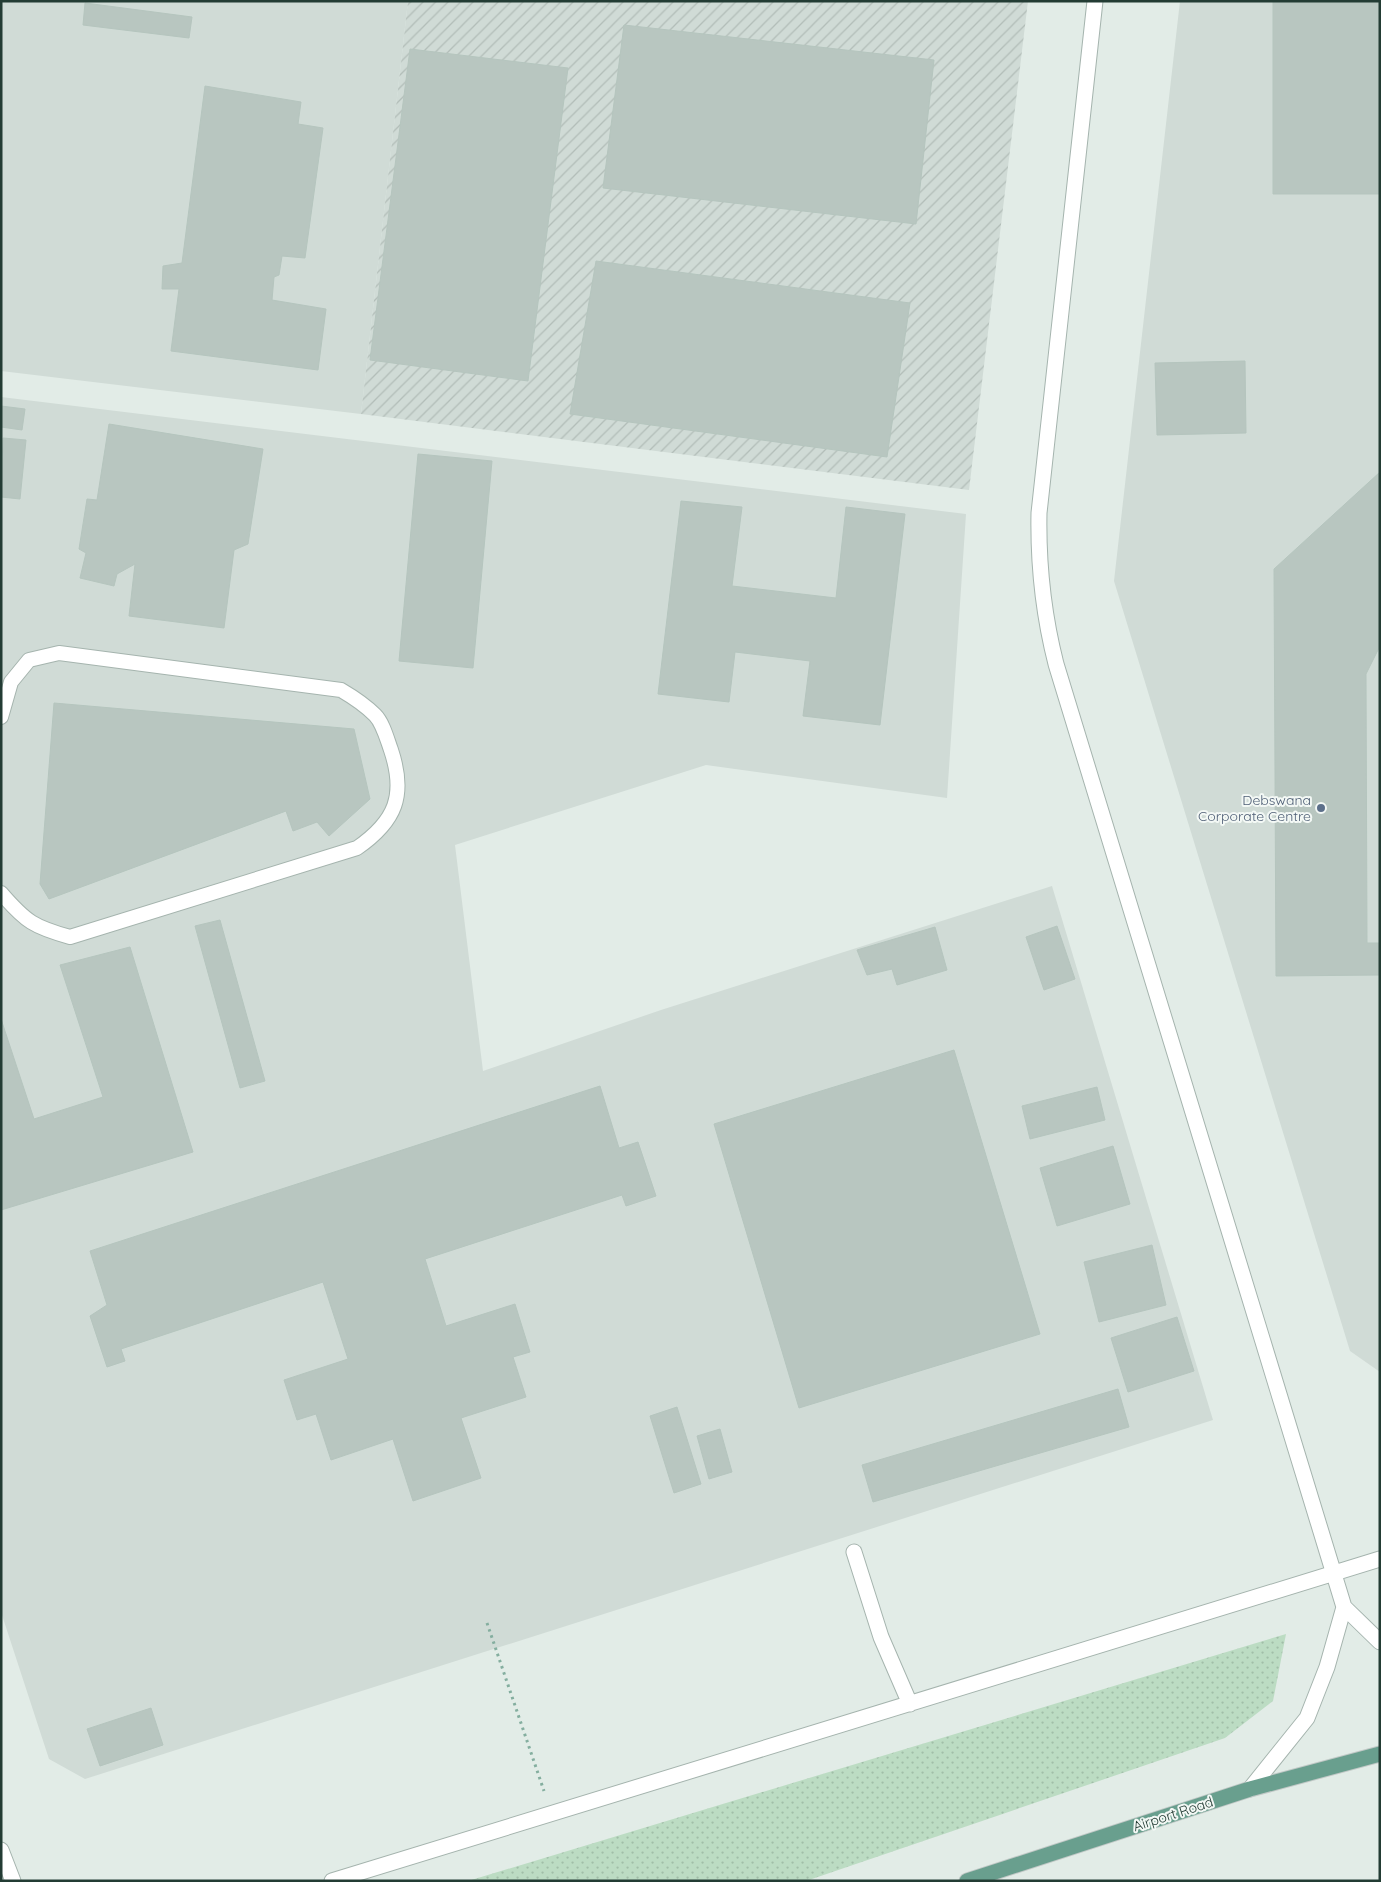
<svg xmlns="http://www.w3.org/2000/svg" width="1381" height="1882" font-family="Quicksand,sans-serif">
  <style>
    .built { fill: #d0dbd6 }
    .industrial { fill: url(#industrial-furrows) }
    .grass { fill: url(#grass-dots) }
    .building { fill: #b8c6c0; stroke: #b5c5be }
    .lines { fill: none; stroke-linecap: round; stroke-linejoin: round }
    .lane-casing { stroke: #a5b4ae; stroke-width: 16 }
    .street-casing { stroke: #a5b4ae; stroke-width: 17 }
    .primary-casing { stroke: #c1c8c6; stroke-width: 17 }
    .path { stroke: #84ae9f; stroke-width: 3; stroke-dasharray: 2.5 4; stroke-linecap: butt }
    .lane { stroke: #fff; stroke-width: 14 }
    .street { stroke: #fff; stroke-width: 15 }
    .primary { stroke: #699f8e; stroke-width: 15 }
    .service-dot { fill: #5c6f8a; stroke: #f3f8f5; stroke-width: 2 }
    .labels { text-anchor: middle; stroke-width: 4; stroke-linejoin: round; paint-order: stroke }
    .service-label { font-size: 14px; fill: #4e5e75; stroke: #f3f8f5; text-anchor: end }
    .street-label { font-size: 14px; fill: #233c34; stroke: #f3f8f5 }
  </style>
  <defs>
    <pattern id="industrial-furrows" width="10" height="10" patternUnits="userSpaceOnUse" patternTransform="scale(1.25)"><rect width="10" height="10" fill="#d0dbd6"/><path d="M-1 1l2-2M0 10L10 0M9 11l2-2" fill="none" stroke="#b2bdb8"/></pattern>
    <pattern id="grass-dots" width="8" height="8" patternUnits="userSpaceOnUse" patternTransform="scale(1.25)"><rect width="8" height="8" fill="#bcdcc3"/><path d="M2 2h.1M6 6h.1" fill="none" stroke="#a1bea8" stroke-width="1.8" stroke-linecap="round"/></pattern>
  </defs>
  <rect width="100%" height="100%" fill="#e2ece7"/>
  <!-- built -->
  <path class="built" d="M1,1H408L361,414L1,371Z
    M1180,1H1380V1372L1350,1351L1114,581Z
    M1,397L966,514L947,798L706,765L455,845L483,1071L661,1010L1052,886L1213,1420L85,1779L49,1759L1,1612Z"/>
  <!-- industrial -->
  <path class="industrial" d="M408,1H1028L969,490L361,414Z"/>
  <!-- grass -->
  <path class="grass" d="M1286,1634L1273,1701L1225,1738L806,1881H468Z"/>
  <!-- building -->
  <path class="building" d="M1273,1H1380V194H1273Z
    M85,3L192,17L189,38L83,25Z
    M624,25L934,60L916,224L603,188Z
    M410,49L568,68L528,381L370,360Z
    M205,86L301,102L298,124L323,128L305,258L282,256L279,275L274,277L272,300L326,309L318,370L171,351L179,289H162L163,266L182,263Z
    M596,261L910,303L887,457L570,414Z
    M1245,361L1246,433L1157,435L1155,363Z
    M1,406L25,409L22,430L1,427Z
    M109,424L263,449L248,544L234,550L224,628L129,616L135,564L117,574L114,586L80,578L86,553L79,549L87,499L97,500Z
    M3,438L26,440L20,499L1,497Z
    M418,454L492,461L473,668L399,661Z
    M1380,472V646L1366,674L1367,943H1380V975L1276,976L1274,569Z
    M681,501L742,507L732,586L836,598L846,507L905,514L880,725L803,716L810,661L735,652L729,702L658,694Z
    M54,703L354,729L370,799L329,836L317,822L293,831L286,811L49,899L40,884Z
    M220,920L265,1081L240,1088L195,926Z
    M1057,926L1075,979L1044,990L1026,937Z
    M935,927L947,970L897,985L892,969L867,975L857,950Z
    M130,947L193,1152L1,1210V1019L34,1119L103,1097L60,965Z
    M954,1050L1040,1334L799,1408L714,1124Z
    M600,1086L619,1148L638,1142L656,1196L626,1206L622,1195L425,1259L446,1326L515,1304L530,1352L513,1357L526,1397L461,1418L481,1478L413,1501L393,1439L331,1460L316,1414L297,1420L284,1380L348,1359L323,1282L121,1349L125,1361L107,1367L90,1316L107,1305L90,1251Z
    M1097,1087L1105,1120L1030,1139L1022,1106Z
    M1113,1146L1130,1204L1057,1226L1040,1168Z
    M1152,1245L1166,1305L1099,1322L1084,1262Z
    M1177,1317L1194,1371L1128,1392L1111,1338Z
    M1118,1389L1129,1427L873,1502L862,1465Z
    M677,1407L701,1484L674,1493L650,1416Z
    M720,1429L732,1472L709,1479L697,1436Z
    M151,1708L163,1745L100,1766L87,1729Z"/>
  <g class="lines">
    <defs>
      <path id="lane" d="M1,717L11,682L29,660L59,653L341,690C353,697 365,705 375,715C383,723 387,739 391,750C406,795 396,821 357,848L70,937C34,927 26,922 1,893"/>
      <path id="street" d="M1095,1L1039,513C1038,565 1043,613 1056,664L1344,1607L1380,1642
        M854,1552L881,1637L910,1704
        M1250,1789L1307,1718L1327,1667L1344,1607
        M1,1850L13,1881
        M332,1881L1380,1559"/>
      <path id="primary" d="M967,1881L1250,1789L1380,1754"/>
    </defs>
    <!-- lane casing -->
    <use href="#lane" class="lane-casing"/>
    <!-- street casing -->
    <use href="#street" class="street-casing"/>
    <!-- primary casing -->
    <use href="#primary" class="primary-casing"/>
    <!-- path -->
    <path class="path" d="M487,1623L544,1791"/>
    <!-- lane -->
    <use href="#lane" class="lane"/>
    <!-- street -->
    <use href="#street" class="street"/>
    <!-- primary -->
    <use href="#primary" class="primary"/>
  </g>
  <!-- markers -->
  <circle class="service-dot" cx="1321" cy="808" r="5"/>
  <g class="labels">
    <!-- service labels -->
    <g class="service-label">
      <text x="1311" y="805">Debswana<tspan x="1311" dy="16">Corporate Centre</tspan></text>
    </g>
    <!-- street labels -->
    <g class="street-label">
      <text transform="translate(1173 1814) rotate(-18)" y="5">Airport Road</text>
    </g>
  </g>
  <!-- border -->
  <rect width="1381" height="1882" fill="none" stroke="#233c34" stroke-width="5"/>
</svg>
